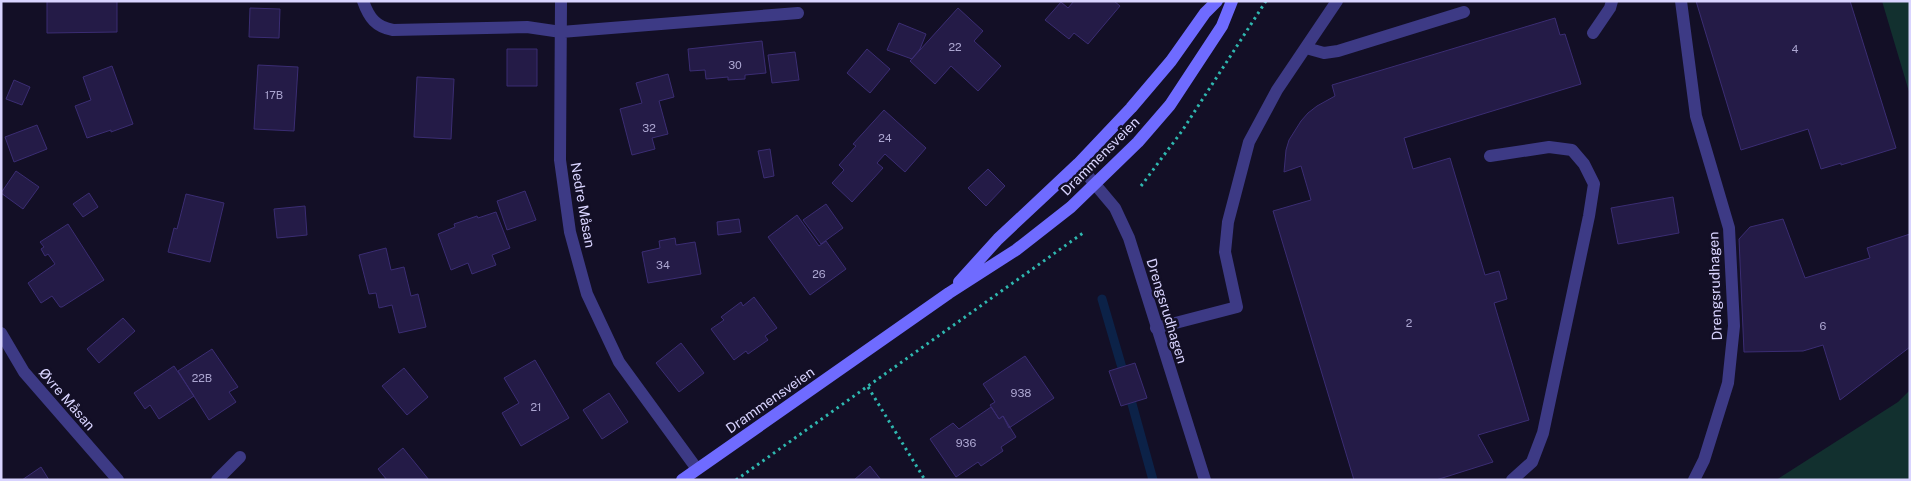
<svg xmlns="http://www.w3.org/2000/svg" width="1911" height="481" font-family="'Public Sans',sans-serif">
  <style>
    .green { fill: #12302f }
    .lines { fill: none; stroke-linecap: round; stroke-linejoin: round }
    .stream { stroke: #0c2248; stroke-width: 9 }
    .building { fill: #241b47; stroke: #3b2d73 }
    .path { stroke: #2fb8b0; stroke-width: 3; stroke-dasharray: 2.5 4; stroke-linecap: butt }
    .lane { stroke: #3d3a85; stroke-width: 12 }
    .street { stroke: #3d3a85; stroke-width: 12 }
    .secondary { stroke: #6f6bff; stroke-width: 12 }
    .labels { text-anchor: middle; stroke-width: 5; stroke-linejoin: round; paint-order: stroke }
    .number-label { font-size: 11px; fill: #aca6d1 }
    .street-label { font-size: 14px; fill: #d9d4ff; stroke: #130f26 }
  </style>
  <rect width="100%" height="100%" fill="#130f26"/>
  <!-- green -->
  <path class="green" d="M1882,1H1910V95Z
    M1910,390V480H1776L1898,402Z"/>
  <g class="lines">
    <!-- stream -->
    <path class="stream" d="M1102,299L1125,378
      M1129,393L1153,480"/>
  </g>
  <!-- building -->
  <path class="building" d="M47,1H117V32L47,33Z
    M1074,1H1114L1120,6L1088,44L1074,33L1069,39L1045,20L1061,2L1068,8Z
    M1696,1H1850L1896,148L1841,165V163L1821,169L1808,129L1741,150Z
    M250,8L280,9L279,38L249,37Z
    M958,8L983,31L974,41L1001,66L978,91L951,66L935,84L910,61Z
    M1555,18L1560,35L1565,34L1581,84L1404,138L1413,169L1450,158L1485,275L1499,271L1507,299L1494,303L1529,420L1478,435L1493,462L1436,480H1354L1273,211L1311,200L1301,166L1284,172L1286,150L1289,140L1301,121L1308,113L1317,106L1335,96L1332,85Z
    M899,23L926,34L920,49L912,59L887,50Z
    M762,41L766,73L745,75V79L728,80V77L706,79L705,70L690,71L688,49Z
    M507,49H537V86H507Z
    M867,49L890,69L870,93L847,73Z
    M795,52L799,80L772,83L768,55Z
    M258,65L298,67L294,131L254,129Z
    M112,66L133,124L111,132V130L87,138L75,106L91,100L83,77Z
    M668,74L674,97L659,101L668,134L652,138L655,149L632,155L620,109L642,103L636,83Z
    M417,77L454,79L451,139L414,137Z
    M14,80L30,87L22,105L6,99Z
    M884,110L926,148L905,172L885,154L877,163L883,168L852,202L832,183L844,170L839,165L856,146L853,144Z
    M37,125L47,149L14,162L5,137Z
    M770,149L774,176L764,178L758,151Z
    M988,169L1005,186L986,206L968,188Z
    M16,171L39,187L23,209L1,193Z
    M525,191L536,220L507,230L497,201Z
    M89,193L98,207L83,217L73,204Z
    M186,194L224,203L210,262L168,252L174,228L177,229Z
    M1673,197L1679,233L1618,244L1611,208Z
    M826,204L843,228L821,244L803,220Z
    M305,206L307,235L277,238L274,209Z
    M496,212L510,248L492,255L496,265L472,274L468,263L451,270L438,234L455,227L454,224L477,216L478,218Z
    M797,215L819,246L826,241L846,269L810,295L768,237Z
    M739,219L741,232L718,235L717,222Z
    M1783,219L1805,278L1870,258L1867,248L1910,234V347L1840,400L1823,345L1803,351L1744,352L1739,239L1750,227Z
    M68,224L104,280L62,307H60L52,296L41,303L28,283L55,264L48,254L45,256L41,249L44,247L40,242Z
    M675,238L676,245L695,242L701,274L648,283L642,252L660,248L659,241Z
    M386,248L391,270L404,267L411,296L418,294L426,327L399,333L392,305L379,308L376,293L369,294L359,255Z
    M754,297L777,328L765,336L768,340L748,354L746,351L734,360L711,329L724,320L721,317L741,302L743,306Z
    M123,318L135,331L99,363L87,349Z
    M681,343L704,373L679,392L656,363Z
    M212,349L238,387L229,392L236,402L209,420L178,371Z
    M1025,356L1054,398L1009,428L1003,416L999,419L990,405L995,402L983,384Z
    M535,360L569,418L521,446L502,413L519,403L504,378Z
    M1135,363L1147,398L1121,406L1109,371Z
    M174,366L194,396L159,419L150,405L145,409L134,393Z
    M404,368L428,397L407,415L382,386Z
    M609,393L628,422L602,439L583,410Z
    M991,407L999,419L1003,416L1016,437L1001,447L1003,451L981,466L978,462L956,477L930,439L953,423L959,429Z
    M403,448L429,480H387L378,469Z
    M870,466L881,480H854Z
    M41,467L49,480H22Z"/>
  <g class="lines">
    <!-- path -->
    <path class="path" d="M1141,186L1182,131L1266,1
      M868,387L925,480
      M736,480L1083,233"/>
    <!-- lane -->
    <path class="lane" d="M363,1C369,18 376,27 393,30L527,27L561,32
      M1593,33L1610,8L1612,1
      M1306,48L1324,53L1338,51L1464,12
      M1490,156L1549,147L1572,150L1584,164L1594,184L1589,216L1543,433L1532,462L1512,480
      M1156,328L1237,307L1225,252L1228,222L1249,142L1277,90L1337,1
      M217,480L240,457"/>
    <!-- street -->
    <path class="street" d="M561,1L560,160L570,232L587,294L619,362L697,469
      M1681,1L1696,116L1729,228L1734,326L1728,383L1704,460L1694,480
      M561,32L798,13
      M1078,164L1115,208L1129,238L1205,480
      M1,333L24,372L118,480"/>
    <!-- secondary -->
    <path class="secondary" d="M959,282L998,239L1078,164L1131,108L1171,61L1205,13L1217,1
      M682,480L949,293L1016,250L1071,207L1138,142L1170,105L1222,26L1232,1"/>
  </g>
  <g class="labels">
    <!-- number labels -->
    <g class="number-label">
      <text x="955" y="51">22</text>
      <text x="1795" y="53">4</text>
      <text x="735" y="69">30</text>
      <text x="274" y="99">17B</text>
      <text x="649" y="132">32</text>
      <text x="885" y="142">24</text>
      <text x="663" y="269">34</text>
      <text x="819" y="278">26</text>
      <text x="1409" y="327">2</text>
      <text x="1823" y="330">6</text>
      <text x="202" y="382">22B</text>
      <text x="1021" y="397">938</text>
      <text x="536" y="411">21</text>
      <text x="966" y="447">936</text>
    </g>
    <!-- street labels -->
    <g class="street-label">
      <text transform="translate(1100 156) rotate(-45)" y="5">Drammensveien</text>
      <text transform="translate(583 205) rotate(80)" y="5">Nedre Måsan</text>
      <text transform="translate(1715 286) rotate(-92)" y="5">Drengsrudhagen</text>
      <text transform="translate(1167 311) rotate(73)" y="5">Drengsrudhagen</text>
      <text transform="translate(67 399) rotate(49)" y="5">Øvre Måsan</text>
      <text transform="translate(770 400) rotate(-35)" y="5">Drammensveien</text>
    </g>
  </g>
  <!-- border -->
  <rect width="1911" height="481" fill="none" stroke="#d9d4ff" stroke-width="5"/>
</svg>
